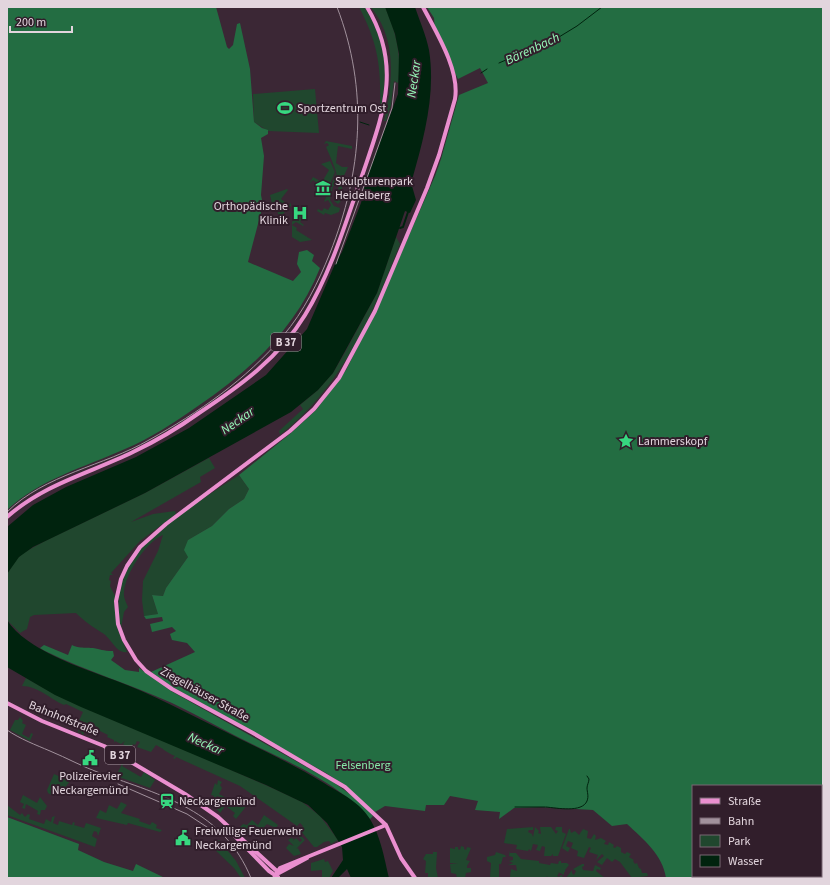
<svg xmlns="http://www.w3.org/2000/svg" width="830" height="885" font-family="'Source Sans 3',sans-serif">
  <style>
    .green { fill: #20472e }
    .forest { fill: #236d42; fill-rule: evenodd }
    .water { fill: #00230e }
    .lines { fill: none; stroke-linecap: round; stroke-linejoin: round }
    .stream { stroke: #00230e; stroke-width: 1 }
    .canal { stroke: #00230e; stroke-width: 2 }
    .major { stroke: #ea8fcf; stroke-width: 4 }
    .rail { stroke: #a1919c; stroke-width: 1 }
    .labels { text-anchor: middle; stroke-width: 4; stroke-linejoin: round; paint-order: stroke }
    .shield { fill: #311e2b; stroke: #ad9ea8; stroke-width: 1 }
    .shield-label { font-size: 11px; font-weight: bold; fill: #e2d5dd }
    .poi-label { font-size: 12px; fill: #e2d5dd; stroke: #311e2b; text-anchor: start }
    .street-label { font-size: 12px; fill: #e2d5dd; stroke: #311e2b }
    .park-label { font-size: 12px; fill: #86e9a8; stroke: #311e2b }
    .water-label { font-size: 13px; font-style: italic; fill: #97fab9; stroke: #311e2b }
  </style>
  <rect width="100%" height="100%" fill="#3b2735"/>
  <!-- green -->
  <path class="green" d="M359,7H365C388,47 388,70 380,114C381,70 380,47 359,7Z
    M371,7H385C396,32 402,56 398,83L394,81L391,105L386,121H384C391,90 396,55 382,25C380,20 375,13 371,7Z
    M315,89L319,133L268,131L254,122L253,94Z
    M326,141L352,146V149L338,146L336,163L342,167H348L342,180V196L341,195V201L338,204L334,201C345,187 333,163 326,147L329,145L327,143L324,144Z
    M330,161L335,172L329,187H322L313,180L309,184L313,177L322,182L329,170L321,164Z
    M336,173L335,186H333L330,200L334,206L340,208L339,212L331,215L325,213L324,215L317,211L318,209L322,211L324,208L328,210L331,205L328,200L324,202Z
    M287,189L288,190L281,199L289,205L291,203V206L282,215L278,214L277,207L273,208L270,195Z
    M299,210L300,212L299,214L307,219L306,221L302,219L300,222L304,225L303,226L296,222L292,225L297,228L296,230L312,240L300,242L292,237V222Z
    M396,237L400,244C372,316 342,387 280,435L279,431L303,409L300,405L318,390L333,373L343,356L377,293Z
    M209,458L215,468L200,477L201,482L131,522L153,514L175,511L176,514L140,541L111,573L113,575H110L109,580L111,581L110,586L115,596L117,627L127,652C117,654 111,639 104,634C93,627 85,622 76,613L34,615L30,617L27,629L20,633L7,620V574L15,561L23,553L47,540L145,493Z
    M239,475L249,489L244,499L229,509L212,526L188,540V557L166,588L163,596L152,595L158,614L144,616L142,600L143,581L158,551L163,535C146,542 125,574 124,592C123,597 126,602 128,607L124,612L121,628C115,603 120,579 133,558C152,530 210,494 239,475Z
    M26,678C66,702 105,716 148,734C199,756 251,778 302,802L320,816L338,840L331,844L329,841L324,842L317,847H314L300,830L303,826L300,823L297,826L240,786L176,757L175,759L173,758L175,756C167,753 161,747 156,745L151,752L137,747L140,742L137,741L135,745L133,744L130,750L123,744L125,741L121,744L115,741L114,743V740L107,737L108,735L98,730L99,728L92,724H88L83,735L80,731L78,733L79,726L77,725L83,712L66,704L64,705C50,699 38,686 22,686Z
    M20,717L23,721L22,723L26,725L22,734L29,738L31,733L33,734L30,741L10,730L15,720H18Z
    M124,760L128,763L127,764L124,763L122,766L141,777L144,772L155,780L150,788L116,776Z
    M54,774L70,781L64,789L57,786L53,796L48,793L47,790Z
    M218,780L222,782L220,785L222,788L219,794L230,800L220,813L216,808L222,798L217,796L214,801L212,800L214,796L211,795L215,783L217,785Z
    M23,795L37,803L40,797L47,806L45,810H41L40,815L37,814L38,811L26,804L25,809L22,808L24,804L20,802Z
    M240,799L248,804L236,819L233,816L235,813L227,807L232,800L236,803Z
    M121,802L127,805L121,813L140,819L139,821L150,825L152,822L157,825L156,828L162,830L160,832L128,823L127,825L96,818L100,810L106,813L109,805L117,809Z
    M7,805L20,815L22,813L25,817L28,814L30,815L29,819L44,824L46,819L51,822L52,817L55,816L53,823L58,825L59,821L72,825L73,822L75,823L74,825L84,828L86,823L101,828L98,836L97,832L94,831L92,836L97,839L95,847L7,815Z
    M264,815L278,825L276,828L267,824L264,827L268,830L266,833L257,826L250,835L247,833L249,829L248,828L245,831L240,827L243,824L247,825L252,820L258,825Z
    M533,827V830H529L528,832L532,834L533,837L535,827L539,831L538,833L541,834L540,827H551L556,834L558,831L555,830L556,827H562V832L566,834L558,856H553V854L551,856H544L545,847L542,846L540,851L536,850L538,845L533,844L531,851L529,849L528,851L516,849L517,845L504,843L507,829Z
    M569,829H570L571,833L575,831L579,835L583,829L588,831L587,838L591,839L594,834L596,836L595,840L601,838L606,841L604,844L608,845L609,842L614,845L613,847L615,848L617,846L621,848V852L625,854L627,852L631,854L629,857L634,860L633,861L635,864L637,863L639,868L641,869L642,873H647L648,876L632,878L620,862L615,859L612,862L607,858L602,865L597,862L604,856L602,854L596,860L598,855L589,852L591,848L589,847L584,858L577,856L578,851L571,848L573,843L568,841L566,846L570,848L568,852L562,848Z
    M301,836L305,840L296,849L298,848L301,854L294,856L286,848L289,844L294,846L288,840L291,838L294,839L293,841L296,838L300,842L302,840L299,837Z
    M219,840L236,861L245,878H241L234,868L213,848L211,844Z
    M461,846L464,847V849L466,850L467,847L471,848L466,860L470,861L467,866V868H471V872L466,873L465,878H457L456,874L451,873L450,864H458L450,863V848L455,849V847H458V849L460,850Z
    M510,850V853H516L521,859L539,861V863L550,865L551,863L558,864L559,861H561V863H567L569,865L565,870V872H564V875L558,872L559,873L557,876L559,877L561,875L563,876L561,878H548L547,876L546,878H507L510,877L511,869L517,871L516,865H508L513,863L509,861L513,860V857L509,856Z
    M433,852H437L436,868L438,878H428V873H425L426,861L423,859L426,854H433Z
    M496,852L505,855L506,857H503L501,864H499V878H490L491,863L487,861V857L495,855Z
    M324,859L325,862L328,861L333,871L329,878H322V870L311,871V863Z
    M582,864H584V866L582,867L583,870L593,871L595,865L601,868L600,870L597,869L596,871L605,878H566L572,870V873L574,875L576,871L573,869Z"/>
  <!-- forest -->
  <path class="forest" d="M7,7H216L227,47L229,49L233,45L237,24L240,23L250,69L254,122L262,128L268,130V134L261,138L264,156L261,195L263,205L248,262L293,281L301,272L297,264L299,252L307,250L314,255L312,261L320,268C296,328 251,370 198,406C175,422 151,438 125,449C85,467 40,479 7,510Z
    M427,7H823V878H666C663,855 643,839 627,824L612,826L593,810L541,807L514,808L499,819L500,812L475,810L478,801L450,796L444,805H426L425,811L385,806L375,812L343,784L326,773L169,685L151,672L195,652L187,643L172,640L170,634L176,631L172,627L152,632L150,624L163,621L162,617L146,619L144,616L158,614L152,595L163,596L166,588L188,557L184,550L188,540L212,526L229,509L244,499L249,489L239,475L291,433L316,410L346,370L376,311L435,176L441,159L459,95L488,83L480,68L458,79L435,33L434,18ZM693,786H821V876H693Z
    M44,645L68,655L72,645C80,649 84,647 93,648C101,649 102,651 113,651L114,656L111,660L125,670L139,672V668L171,691L333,782L358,800L373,816L370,819C343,787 296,765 258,747C229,733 201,717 172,703C130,684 86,671 45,651L40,648Z
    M7,817L79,844L78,850L104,862L133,871L136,864L165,878H7Z"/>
  <!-- water -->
  <path class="water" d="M385,7H415C420,22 426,35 429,50C436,94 424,138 412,180V186L416,200L410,213L405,211L377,293L333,373L318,390L291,412L145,493L33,547L19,557L7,574V527L33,505L66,487L136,457L189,428L266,375L307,329L335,264L342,252L361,203L367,176L398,94L399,54L395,34Z
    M7,620C26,650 82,668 114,680C152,694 187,713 224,731C258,748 291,763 324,783C335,790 349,797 359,806C379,824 383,853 389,878H351L347,869L338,878H331L343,860L342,847L327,823L308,805L266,785L81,707L55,695L7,667Z"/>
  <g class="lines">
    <!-- stream -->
    <path class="stream" d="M499,63L559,37L577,26L602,7
      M481,73L487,69
      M360,122L369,125
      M515,807H545
      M546,807C557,808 582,813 587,801C589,796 587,792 587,788C587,785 589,782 589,779L587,776"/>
    <!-- canal -->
    <path class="canal" d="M400,228L403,227L408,212"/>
    <!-- major -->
    <path class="major" d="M7,517C44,484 90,473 133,452C156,441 178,428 199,413C240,386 279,358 305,315C332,271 347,218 364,170C384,111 402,65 367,7
      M7,703L42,721L104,746L185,794L218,817L279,873
      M228,829L269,871L278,877
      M279,873L307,858
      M274,878L280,868L386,825
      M415,878L401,858L386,825L345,787L253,733L172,689L146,671L136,660L124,640L118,624L116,601L121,579L127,566L140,547L166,524L290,431L314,409L339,378L375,311L427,188L439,155L455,99C460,70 436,32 423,7"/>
    <!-- rail -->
    <path class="rail" d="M336,264L392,108L395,83
      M7,512C45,474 104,466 149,440C198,413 247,379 283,336C304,311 318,283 330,253C362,172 369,90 337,7
      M7,730C20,739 36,745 50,751C67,758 83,767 100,773C163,796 223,810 251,878
      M118,784L187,814L213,831"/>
  </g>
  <!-- icons -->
  <defs>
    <symbol id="stadium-bare" viewBox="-9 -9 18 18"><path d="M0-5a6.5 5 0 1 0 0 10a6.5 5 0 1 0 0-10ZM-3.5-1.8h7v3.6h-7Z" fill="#37d880" stroke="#311e2b" stroke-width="2.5" paint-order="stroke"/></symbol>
    <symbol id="museum-bare" viewBox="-9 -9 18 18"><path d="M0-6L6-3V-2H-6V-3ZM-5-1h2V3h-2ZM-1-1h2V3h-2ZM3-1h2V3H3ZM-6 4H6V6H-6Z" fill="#37d880" stroke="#311e2b" stroke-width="2.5" paint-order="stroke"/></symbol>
    <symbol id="hospital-bare" viewBox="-9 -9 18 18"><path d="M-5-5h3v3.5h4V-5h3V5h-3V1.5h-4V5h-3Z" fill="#37d880" stroke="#311e2b" stroke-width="2.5" paint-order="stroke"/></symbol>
    <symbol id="sight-bare" viewBox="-9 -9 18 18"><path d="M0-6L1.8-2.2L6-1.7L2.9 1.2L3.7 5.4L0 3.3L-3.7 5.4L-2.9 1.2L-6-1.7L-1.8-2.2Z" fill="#37d880" stroke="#311e2b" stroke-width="2.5" paint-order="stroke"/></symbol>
    <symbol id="civic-bare" viewBox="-9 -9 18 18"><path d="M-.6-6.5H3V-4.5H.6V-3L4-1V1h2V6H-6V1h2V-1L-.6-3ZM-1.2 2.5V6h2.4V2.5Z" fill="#37d880" stroke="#311e2b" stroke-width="2.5" paint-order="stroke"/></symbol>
    <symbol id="station-bare" viewBox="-9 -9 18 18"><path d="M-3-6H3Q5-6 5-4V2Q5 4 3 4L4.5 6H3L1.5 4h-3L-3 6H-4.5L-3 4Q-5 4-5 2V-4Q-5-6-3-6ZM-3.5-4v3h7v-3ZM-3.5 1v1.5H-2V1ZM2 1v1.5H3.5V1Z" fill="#37d880" stroke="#311e2b" stroke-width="2.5" paint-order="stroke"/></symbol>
  </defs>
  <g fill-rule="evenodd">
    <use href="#stadium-bare" x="274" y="97" width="22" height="22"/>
    <use href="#museum-bare" x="312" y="177" width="22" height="22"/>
    <use href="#hospital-bare" x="289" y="202" width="22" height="22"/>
    <use href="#sight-bare" x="615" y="430" width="22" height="22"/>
    <use href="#civic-bare" x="79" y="747" width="22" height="22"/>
    <use href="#station-bare" x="156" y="790" width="22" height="22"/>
    <use href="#civic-bare" x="172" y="827" width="22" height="22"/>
  </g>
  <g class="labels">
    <!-- shield labels -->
    <g class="shield">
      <rect x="271" y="333" width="30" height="18" rx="3"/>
      <rect x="105" y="746" width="30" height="18" rx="3"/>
    </g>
    <g class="shield-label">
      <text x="286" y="346">B 37</text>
      <text x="120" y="759">B 37</text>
    </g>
    <!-- poi labels -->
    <g class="poi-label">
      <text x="297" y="112">Sportzentrum Ost</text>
      <text x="335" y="185">Skulpturenpark<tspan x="335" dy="14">Heidelberg</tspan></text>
      <text x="288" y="210" text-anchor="end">Orthopädische<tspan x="288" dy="14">Klinik</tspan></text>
      <text x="638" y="445">Lammerskopf</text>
      <text x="90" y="780" text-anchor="middle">Polizeirevier<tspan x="90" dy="14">Neckargemünd</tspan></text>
      <text x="179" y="805">Neckargemünd</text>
      <text x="195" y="835">Freiwillige Feuerwehr<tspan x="195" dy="14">Neckargemünd</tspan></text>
    </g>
    <!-- street labels -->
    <g class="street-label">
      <text transform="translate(205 694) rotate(29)" y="4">Ziegelhäuser Straße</text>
      <text transform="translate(64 718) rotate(22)" y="4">Bahnhofstraße</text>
    </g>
    <!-- park labels -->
    <g class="park-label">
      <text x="363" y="769">Felsenberg</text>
    </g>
    <!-- water labels -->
    <g class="water-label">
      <text transform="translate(532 48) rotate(-25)" y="5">Bärenbach</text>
      <text transform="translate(413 79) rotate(-82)" y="5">Neckar</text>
      <text transform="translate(237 420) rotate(-35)" y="5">Neckar</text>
      <text transform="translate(206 743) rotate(24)" y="5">Neckar</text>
    </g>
  </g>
  <!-- border -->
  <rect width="830" height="885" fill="none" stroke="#e2d5dd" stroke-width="16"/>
  <!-- legend -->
  <rect x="692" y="785" width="130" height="92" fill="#311e2b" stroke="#786772"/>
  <rect x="700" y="798" width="20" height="6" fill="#ea8fcf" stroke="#786772"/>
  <text x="728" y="805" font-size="12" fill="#e2d5dd">Straße</text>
  <rect x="700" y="818" width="20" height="6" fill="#a1919c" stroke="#786772"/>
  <text x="728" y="825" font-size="12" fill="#e2d5dd">Bahn</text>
  <rect x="700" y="835" width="20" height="12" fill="#20472e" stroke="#786772"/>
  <text x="728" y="845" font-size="12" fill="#e2d5dd">Park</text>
  <rect x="700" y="855" width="20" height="12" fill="#00230e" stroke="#786772"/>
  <text x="728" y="865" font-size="12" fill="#e2d5dd">Wasser</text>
  <!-- scale -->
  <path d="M10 26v6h62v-6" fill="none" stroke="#e2d5dd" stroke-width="2"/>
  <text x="16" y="26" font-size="12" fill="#e2d5dd" stroke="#311e2b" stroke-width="3" paint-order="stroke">200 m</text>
</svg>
